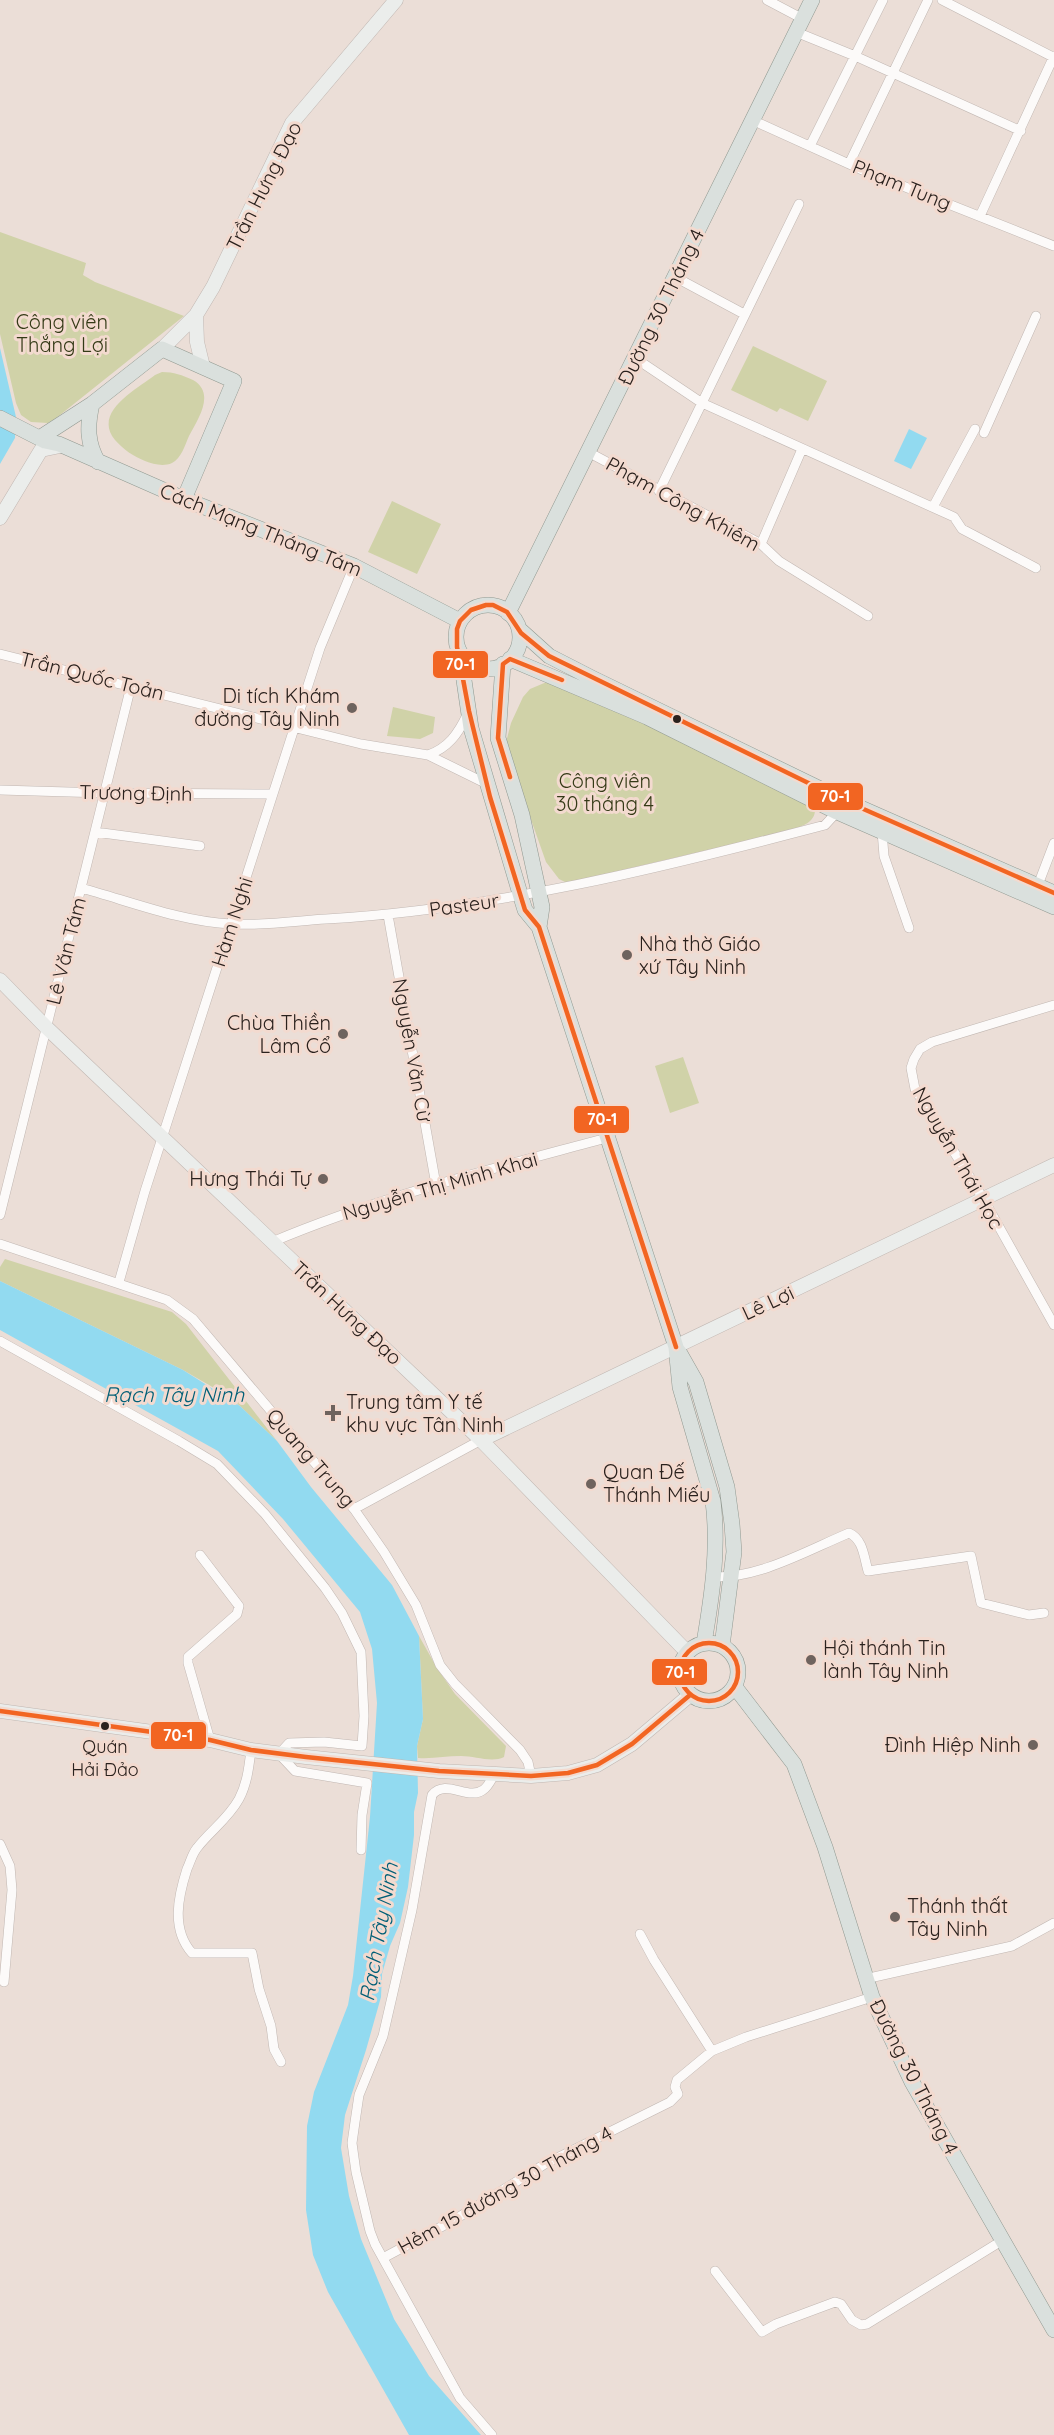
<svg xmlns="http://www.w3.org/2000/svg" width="1054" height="2435" font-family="Quicksand,sans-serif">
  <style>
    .green { fill: #d0d2a8 }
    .water { fill: #92daf0 }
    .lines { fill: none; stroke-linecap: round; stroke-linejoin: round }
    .street-casing { stroke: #c1b7b2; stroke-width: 10 }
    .secondary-casing { stroke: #c1b7b2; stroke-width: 15 }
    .primary-casing { stroke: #919991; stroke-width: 16 }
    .street { stroke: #fcfaf9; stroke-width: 9 }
    .secondary { stroke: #ebedeb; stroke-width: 14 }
    .primary { stroke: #dae0dd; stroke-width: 15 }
    .bus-1-casing { stroke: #f3dacf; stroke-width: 9 }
    .bus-1 { stroke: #f26522; stroke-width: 4.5 }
    .poi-dot { fill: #6e635e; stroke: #f3dacf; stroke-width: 2 }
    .bus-dot { fill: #2a211d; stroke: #f3dacf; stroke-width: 2 }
    .labels { text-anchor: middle; stroke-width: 6; stroke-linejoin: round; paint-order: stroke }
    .bus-label { font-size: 18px; fill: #2a211d; stroke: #f3dacf }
    .street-label { font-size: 20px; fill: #2a211d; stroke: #f3dacf }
    .park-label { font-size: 20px; fill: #343a16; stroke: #f3dacf }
    .poi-label { font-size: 20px; fill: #2a211d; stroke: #f3dacf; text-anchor: start }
    .water-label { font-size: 21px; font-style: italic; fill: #005f77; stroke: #f3dacf }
    .line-badge { stroke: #f3dacf; stroke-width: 2 }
    .badge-label { font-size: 16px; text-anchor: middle; font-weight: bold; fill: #fff }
  </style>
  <rect width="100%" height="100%" fill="#ebded7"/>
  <!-- green -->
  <path class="green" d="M0,232L86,263L83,275L95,282L184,316L55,419L48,423L31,422L21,415L16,403L0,334Z
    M753,346L827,381L808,421L780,408L777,412L731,390Z
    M162,372C174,372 182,375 193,380C216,393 198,419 189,436C185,445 181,459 172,463C163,467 153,464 145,461C133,456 124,450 115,440C92,412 137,389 155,375Z
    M392,501L441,524L417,574L368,552Z
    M549,681L563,686L798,796L815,808C816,822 804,825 793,830L567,883L559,879L546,862L505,746L511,723L523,697L530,689Z
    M393,707L435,717L433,733L420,739L387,736Z
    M683,1057L699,1103L670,1113L655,1066Z
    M5,1259L172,1312L186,1324L277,1441L240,1406L221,1392L183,1370L0,1281V1267Z
    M419,1636L437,1668L455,1694L506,1746L504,1757C492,1763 475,1756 461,1756C446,1756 433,1759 418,1758L417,1746L423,1719Z"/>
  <!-- water -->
  <path class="water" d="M0,348L16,417L15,438L0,464Z
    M909,429L927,438L911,469L894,461Z
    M0,1281L183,1370L240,1406L277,1441L311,1487L392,1585L419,1636L423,1719L417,1746L418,1793L414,1812V1835L408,1887L400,1923L390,1946L382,1974L381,1997L366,2050L345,2115L341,2148L349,2196L361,2239L394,2319L429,2376L481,2435H409L328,2292L313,2255L306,2210L307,2126L314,2092L348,2005L353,1976L370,1817L377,1703L372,1649L360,1612L283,1519L218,1451L0,1330Z"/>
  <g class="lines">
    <defs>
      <path id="street" d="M767,0L803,19
        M942,0L1053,57
        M796,32L855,56L1021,131
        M752,120L860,169L1054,246
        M810,146L883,0
        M849,164L928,0
        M980,216L1054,56
        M675,277L744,314
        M635,358L702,403L954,517L962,529L1036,568
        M984,433L1036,316
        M588,452L761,544L779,561L868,616
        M659,491L799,204
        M933,507L975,429
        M761,544L802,449
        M0,654L361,744L428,755L487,784
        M428,755C448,748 458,734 467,715
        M0,790L104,793L272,794
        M882,831L884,856L909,928
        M95,832L200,846
        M1038,885L1054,843
        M81,888C129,901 182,922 231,924C262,926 295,921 326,919C496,909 661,868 825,825L837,812
        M388,915L436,1185
        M1054,1005L932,1042L920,1049L914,1059L911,1068L915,1089L984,1200L1054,1325
        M0,1215L131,686
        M272,1242C381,1196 496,1168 610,1137
        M0,1244L167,1300L193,1319L354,1509L384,1552L416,1605L440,1665L455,1684L520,1750L528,1762L531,1776
        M119,1282L145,1191L320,648L354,566
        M0,1341L179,1441L217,1464L265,1514L325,1588L342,1613L361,1652L364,1716L362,1746L324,1742L289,1743L279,1754L295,1771L367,1783L362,1815L361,1850
        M354,1509L481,1440
        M200,1555L239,1606L237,1614L188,1657V1663L210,1740
        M713,1577C760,1578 806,1551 849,1533C863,1539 864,1557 868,1571L971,1556L981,1603L1029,1615L1044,1613
        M251,1750C249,1767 247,1784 239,1799C228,1819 210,1831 197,1848C192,1854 190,1863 187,1869C178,1897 171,1929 192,1953H252L259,1989L271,2026L274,2049L281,2062
        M0,1844L10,1866L12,1890L4,1982
        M640,1934L654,1960L712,2051
        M865,1979L1012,1946L1054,1923
        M383,2258L454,2220L545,2164L670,2102L678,2094L675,2087L677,2080L712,2051L746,2037L872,1997
        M715,2271L762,2332L776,2324L835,2302L841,2304L852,2320L861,2325L867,2324L1003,2240
        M492,2435L460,2398L375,2244L370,2231L356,2172L352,2143L355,2122L359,2095L383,2036L412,1910L432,1795C446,1778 468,1801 483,1790C488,1787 491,1780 494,1775"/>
      <path id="secondary" d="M196,315L197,342L203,367
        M162,349L196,315L213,287L292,123L396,0
        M0,518L41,450L60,446
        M0,980L47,1028L481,1440L687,1652
        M481,1440L1054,1165
        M0,1711L210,1740L251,1750L306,1757L439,1771L531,1776L568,1773L597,1765L632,1744L690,1695"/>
      <path id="primary" d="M92,404C87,426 87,443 98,462
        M0,418L45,441L59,444L184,499L354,566L460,621
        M41,437L92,404L162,349L234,381L184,499
        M456 637a32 32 0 1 1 64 0a32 32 0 1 1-64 0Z
        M508,613L812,0
        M519,629L549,656L592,678L843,800L1054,893
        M460,653L471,728L521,897L525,910L539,927L676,1347L680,1387L713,1501C719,1549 712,1596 704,1643
        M510,659L647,717L837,812L1054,907
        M503,664L498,738L522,815L542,907L539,927
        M679,1352L696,1382L727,1487L732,1524L734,1552L722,1646
        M680 1672a29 29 0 1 1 58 0a29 29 0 1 1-58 0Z
        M735,1687L794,1764L825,1847L872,1997L912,2082L1054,2330"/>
    </defs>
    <!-- street casing -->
    <use href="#street" class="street-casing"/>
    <!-- secondary casing -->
    <use href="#secondary" class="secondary-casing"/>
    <!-- primary casing -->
    <use href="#primary" class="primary-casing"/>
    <!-- street -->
    <use href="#street" class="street"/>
    <!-- secondary -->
    <use href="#secondary" class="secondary"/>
    <!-- primary -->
    <use href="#primary" class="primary"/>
    <defs>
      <path id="bus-1" d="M510,777L498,738L503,664L510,659L562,680
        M676,1347L539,927L525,910L490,797L469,711L457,647V629L460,621L471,610L486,605H493L507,612L521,633L549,656L843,800L1054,893
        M680 1672a29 29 0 1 1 58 0a29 29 0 1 1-58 0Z
        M0,1711L210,1740L251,1750L306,1757L439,1771L531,1776L568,1773L597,1765L632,1744L690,1695"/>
    </defs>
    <!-- bus-1 casing -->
    <use href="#bus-1" class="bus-1-casing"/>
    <!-- bus-1 -->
    <use href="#bus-1" class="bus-1"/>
  </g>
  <!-- markers -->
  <g class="poi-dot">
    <circle cx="352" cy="708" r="6"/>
    <circle cx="627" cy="955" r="6"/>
    <circle cx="343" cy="1034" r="6"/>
    <circle cx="323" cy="1179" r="6"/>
    <path d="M330 1404h6v6h6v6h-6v6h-6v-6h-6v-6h6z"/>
    <circle cx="591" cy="1484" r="6"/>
    <circle cx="811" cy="1660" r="6"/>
    <circle cx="1033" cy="1745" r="6"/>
    <circle cx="895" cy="1917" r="6"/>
  </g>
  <g class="bus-dot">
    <circle cx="677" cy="719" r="5"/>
    <circle cx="105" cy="1726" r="5"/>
  </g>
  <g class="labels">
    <!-- bus labels -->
    <g class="bus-label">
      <text x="105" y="1753">Quán<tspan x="105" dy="23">Hải Đảo</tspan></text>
    </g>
    <!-- street labels -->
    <g class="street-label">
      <text transform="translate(902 185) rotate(22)" y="7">Phạm Tung</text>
      <text transform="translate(264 186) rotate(-63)" y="7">Trần Hưng Đạo</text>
      <text transform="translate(661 307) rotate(-64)" y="7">Đường 30 Tháng 4</text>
      <text transform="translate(683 504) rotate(29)" y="7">Phạm Công Khiêm</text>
      <text transform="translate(261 530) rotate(22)" y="7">Cách Mạng Tháng Tám</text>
      <text transform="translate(92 676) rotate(14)" y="7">Trần Quốc Toản</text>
      <text transform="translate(136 793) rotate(1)" y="7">Trương Định</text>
      <text transform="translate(464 905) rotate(-8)" y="7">Pasteur</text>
      <text transform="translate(232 922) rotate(-72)" y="7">Hàm Nghi</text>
      <text transform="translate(66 951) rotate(-76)" y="7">Lê Văn Tám</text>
      <text transform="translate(412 1050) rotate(80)" y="7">Nguyễn Văn Cừ</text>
      <text transform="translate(958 1158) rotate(60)" y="7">Nguyễn Thái Học</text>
      <text transform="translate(440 1186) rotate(-16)" y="7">Nguyễn Thị Minh Khai</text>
      <text transform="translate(768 1303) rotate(-25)" y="7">Lê Lợi</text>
      <text transform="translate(347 1313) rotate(43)" y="7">Trần Hưng Đạo</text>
      <text transform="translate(311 1458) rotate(49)" y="7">Quang Trung</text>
      <text transform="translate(914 2077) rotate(63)" y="7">Đường 30 Tháng 4</text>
      <text transform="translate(505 2190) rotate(-29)" y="7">Hẻm 15 đường 30 Tháng 4</text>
    </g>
    <!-- park labels -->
    <g class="park-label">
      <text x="62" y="329">Công viên<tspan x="62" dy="23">Thắng Lợi</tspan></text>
      <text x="605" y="788">Công viên<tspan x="605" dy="23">30 tháng 4</tspan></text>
    </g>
    <!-- poi labels -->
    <g class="poi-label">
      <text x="340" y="703" text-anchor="end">Di tích Khám<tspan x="340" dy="23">đường Tây Ninh</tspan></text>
      <text x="639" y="951">Nhà thờ Giáo<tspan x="639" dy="23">xứ Tây Ninh</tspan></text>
      <text x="331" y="1030" text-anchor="end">Chùa Thiền<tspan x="331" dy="23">Lâm Cổ</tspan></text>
      <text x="311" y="1186" text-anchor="end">Hưng Thái Tự</text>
      <text x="346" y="1409">Trung tâm Y tế<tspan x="346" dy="23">khu vực Tân Ninh</tspan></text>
      <text x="603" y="1479">Quan Đế<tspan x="603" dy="23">Thánh Miếu</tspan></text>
      <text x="823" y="1655">Hội thánh Tin<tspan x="823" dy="23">lành Tây Ninh</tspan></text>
      <text x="1021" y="1752" text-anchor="end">Đình Hiệp Ninh</text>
      <text x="907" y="1913">Thánh thất<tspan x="907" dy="23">Tây Ninh</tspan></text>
    </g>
    <!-- water labels -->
    <g class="water-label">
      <text x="174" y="1402">Rạch Tây Ninh</text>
      <text transform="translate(379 1932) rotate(-80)" y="7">Rạch Tây Ninh</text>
    </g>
  </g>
  <g class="line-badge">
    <rect x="432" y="650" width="57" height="29" rx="6" fill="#f26522"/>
    <rect x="807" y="782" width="57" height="29" rx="6" fill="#f26522"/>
    <rect x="573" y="1105" width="57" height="29" rx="6" fill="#f26522"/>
    <rect x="651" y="1658" width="57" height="28" rx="6" fill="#f26522"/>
    <rect x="150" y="1721" width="57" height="29" rx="6" fill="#f26522"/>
  </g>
  <g class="badge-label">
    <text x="460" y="670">70-1</text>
    <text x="835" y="802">70-1</text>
    <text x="602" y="1125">70-1</text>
    <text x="680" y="1678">70-1</text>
    <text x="178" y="1741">70-1</text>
  </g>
</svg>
